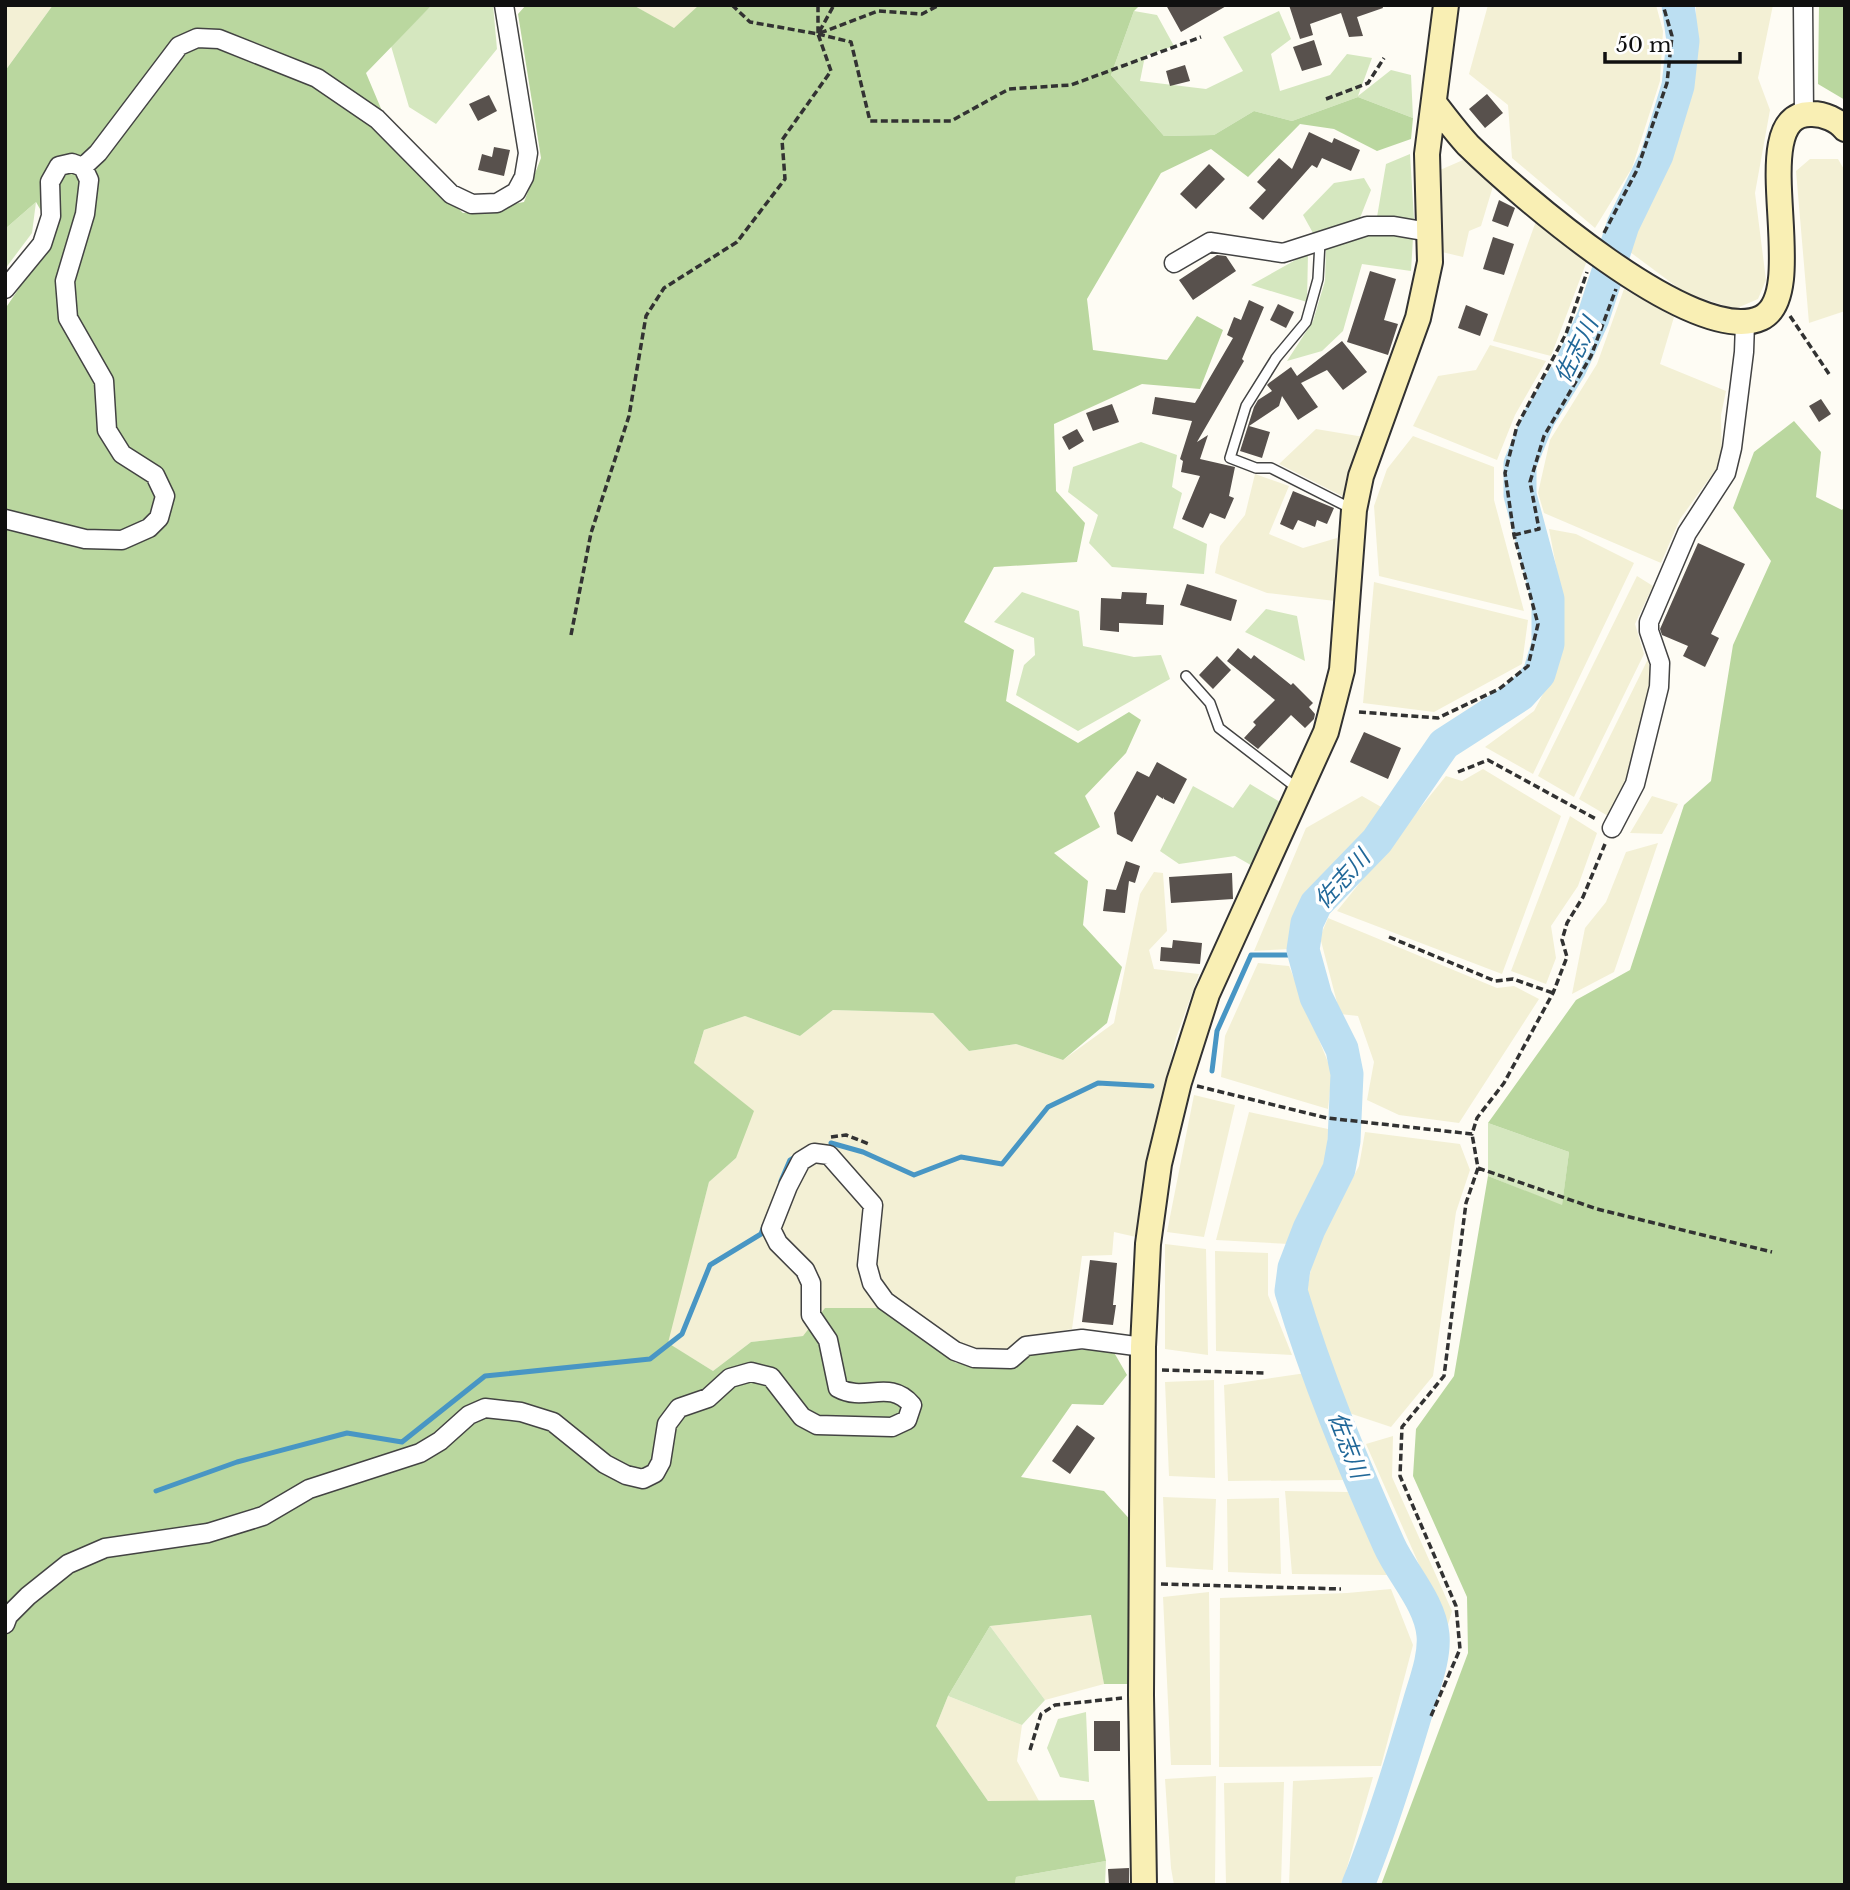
<svg xmlns="http://www.w3.org/2000/svg" width="1850" height="1890" font-family="'Libre Baskerville','Noto Sans JP',serif">
  <style>
    .farmland { fill: #f3f0d5 }
    .green { fill: #d5e7bf }
    .forest { fill: #bad79f }
    .lines { fill: none; stroke-linecap: round; stroke-linejoin: round }
    .stream { stroke: #4896c4; stroke-width: 5 }
    .river { stroke: #bcdff2; stroke-width: 33 }
    .building { fill: #58514d }
    .lane-casing { stroke: #434343; stroke-width: 12 }
    .street-casing { stroke: #434343; stroke-width: 21 }
    .secondary-casing { stroke: #323232; stroke-width: 28 }
    .path { stroke: #323232; stroke-width: 3.5; stroke-dasharray: 7 3.5; stroke-linecap: butt }
    .lane { stroke: #fff; stroke-width: 9 }
    .street { stroke: #fff; stroke-width: 18 }
    .secondary { stroke: #f9efb4; stroke-width: 24 }
    .labels { text-anchor: middle; stroke-width: 7; stroke-linejoin: round; paint-order: stroke }
    .water-label { font-size: 23px; font-style: italic; fill: #216899; stroke: #fff }
  </style>
  <rect width="100%" height="100%" fill="#fefcf4"/>
  <!-- farmland -->
  <path class="farmland" d="M5,5H53L5,71Z
    M633,5H699L674,29Z
    M1488,5H1656L1663,31L1660,81L1632,168L1595,228L1512,158L1508,105L1469,74Z
    M1696,5H1773L1758,78L1770,110L1755,193L1766,280L1758,299L1735,309L1685,293L1626,249L1671,144L1696,66Z
    M1470,157L1494,183L1481,226L1469,231L1463,257L1442,252L1440,170Z
    M1810,159H1838L1845,171V311L1809,323L1796,171Z
    M1536,221L1588,258L1551,356L1493,341Z
    M1624,289L1674,317L1660,364L1726,391L1721,415L1722,461L1680,519L1661,563L1544,513L1538,493L1550,440L1597,364Z
    M1490,345L1546,361L1515,415L1497,460L1413,426L1438,376L1476,370Z
    M1316,429L1364,437L1344,497L1279,464Z
    M1413,436L1494,467V500L1524,611L1379,576L1374,506L1387,469Z
    M1255,474L1289,486L1269,534L1303,548L1337,538L1335,601L1267,593L1215,573L1220,546L1245,515Z
    M1549,529L1576,534L1634,563L1533,774L1485,747L1534,711L1555,671L1564,608Z
    M1637,576L1653,586L1635,624L1644,654L1574,797L1538,776Z
    M1374,582L1528,620L1522,664L1434,712L1363,703Z
    M1648,659L1653,686L1627,785L1608,816L1579,799Z
    M1483,769L1561,816L1502,974L1337,911L1446,776L1462,781Z
    M1362,796L1383,808L1349,850L1304,893L1292,920L1290,949L1254,951L1306,828Z
    M1652,796L1678,804L1662,834L1630,833Z
    M1570,816L1597,833L1578,886L1551,926L1556,958L1546,984L1511,971Z
    M1658,843L1614,972L1572,994L1585,928L1606,902L1626,852Z
    M1154,872L1163,873L1167,931L1149,950L1154,969L1199,974L1176,1038L1149,1156L1136,1237L1114,1232L1112,1255L1082,1256L1072,1329L1022,1338L1005,1355L964,1348L880,1308L803,1336L751,1342L713,1371L667,1343L709,1182L736,1158L694,1063L704,1030L745,1016L800,1036L833,1010L933,1013L969,1051L1016,1044L1063,1060L1114,1023L1140,894Z
    M1328,918L1497,988L1514,986L1539,999L1459,1123L1399,1115L1367,1100L1374,1062L1358,1016L1340,1014L1320,937Z
    M1258,963L1289,966L1332,1072L1328,1109L1221,1077L1225,1036Z
    M1194,1095L1235,1105L1204,1237L1167,1232Z
    M1249,1112L1328,1129L1327,1166L1289,1244L1216,1240Z
    M1365,1132L1460,1144L1470,1170L1456,1212L1433,1376L1391,1427L1346,1412L1307,1290L1314,1252L1359,1166Z
    M1165,1244L1206,1249L1208,1355L1165,1349Z
    M1215,1251L1268,1253V1295L1292,1355L1216,1351Z
    M1306,1373L1345,1480L1228,1481L1224,1385Z
    M1214,1380L1215,1478L1169,1476L1165,1382Z
    M1393,1436L1392,1477L1452,1611L1447,1628L1366,1444Z
    M1285,1491L1348,1492L1387,1575L1292,1574Z
    M1163,1497L1216,1499L1213,1570L1166,1567Z
    M1279,1498L1281,1574L1228,1572L1227,1499Z
    M1391,1589L1413,1645L1381,1766L1219,1767L1220,1598L1347,1593Z
    M1209,1592L1211,1765H1171L1163,1597Z
    M1092,1615L1104,1684L1045,1700L990,1626Z
    M948,1696L1022,1725L1017,1761L1039,1801H988L936,1726Z
    M1216,1776L1215,1885H1174L1171,1868L1165,1779Z
    M1373,1777L1342,1885H1289L1293,1781Z
    M1284,1782L1281,1885H1226L1224,1783Z"/>
  <!-- green -->
  <path class="green" d="M432,5H493L497,49L436,124L409,107L391,46Z
    M1134,11L1157,15L1174,46L1145,56L1140,81L1206,89L1243,71L1223,37L1279,11L1291,39L1271,54L1280,91L1330,75L1347,54L1372,58L1358,96L1391,70L1411,75L1413,118L1358,97L1292,121L1254,111L1214,135L1164,136L1111,75Z
    M1410,154L1414,219L1377,217L1386,164Z
    M1364,178L1371,190L1360,218L1313,233L1303,215L1334,183Z
    M36,202L32,233L5,269V229Z
    M1361,232L1413,238L1411,271L1362,264L1343,331L1322,351L1287,361L1313,321L1325,281L1326,249Z
    M1308,253L1307,302L1251,285Z
    M1141,442L1177,455L1172,487L1182,493L1173,528L1207,544L1204,574L1112,567L1089,543L1098,515L1068,492L1073,467Z
    M1022,592L1079,611L1083,646L1134,657L1161,655L1170,679L1078,731L1016,695L1024,665L1035,655L1034,638L994,622Z
    M1266,609L1297,616L1305,661L1245,632Z
    M1250,784L1285,805L1256,868L1235,856L1179,864L1160,851L1193,786L1233,808Z
    M1488,1123L1569,1152L1562,1206L1488,1176Z
    M990,1626L1045,1700L1022,1725L948,1696Z
    M1086,1712L1089,1782L1060,1777L1047,1748L1058,1719Z
    M1106,1861L1105,1885H1015L1016,1877Z"/>
  <!-- forest -->
  <path class="forest" d="M53,5H432L366,73L401,156L463,213L524,202L541,158L518,14L526,5H633L674,28L699,5H1140L1134,11L1111,75L1164,136L1214,135L1254,111L1292,121L1358,97L1413,118L1411,139L1377,151L1334,129L1300,124L1248,177L1211,149L1161,173L1087,299L1093,350L1167,360L1197,316L1223,330L1200,389L1142,384L1054,424L1056,491L1085,523L1077,562L994,567L964,622L1014,650L1006,701L1078,743L1129,712L1141,720L1126,753L1085,796L1100,827L1054,853L1088,881L1083,925L1122,967L1107,1023L1063,1060L1016,1044L969,1051L933,1013L833,1010L800,1036L745,1016L704,1030L694,1063L754,1111L736,1158L709,1182L668,1343L713,1371L751,1342L803,1336L825,1308H880L956,1363L1013,1367L1031,1351L1112,1349L1127,1375L1103,1405L1072,1404L1021,1477L1104,1491L1135,1525L1128,1684H1104L1091,1615L990,1626L948,1696L936,1726L988,1801L1094,1800L1106,1861L1016,1877L1015,1885H5V309L55,235L36,202L5,229V71Z
    M1819,5H1845V100L1818,84Z
    M1794,421L1821,452L1816,497L1842,510L1845,506V1885H1381L1468,1653L1467,1597L1413,1476L1416,1429L1454,1376L1488,1176L1562,1205L1569,1152L1488,1123L1576,1000L1630,970L1684,805L1711,781L1733,645L1771,561L1733,508L1754,452Z"/>
  <g class="lines">
    <!-- stream -->
    <path class="stream" d="M1212,1071L1217,1031L1251,955H1293L1303,950
      M831,1143L863,1152L914,1175L961,1157L1002,1164L1048,1107L1098,1083L1152,1086
      M781,1181L790,1160L798,1155
      M156,1491L237,1462L347,1433L402,1442L485,1376L650,1359L682,1334L710,1265L761,1234L764,1226"/>
    <!-- river -->
    <path class="river" d="M1358,1885C1382,1826 1401,1764 1419,1703C1425,1682 1435,1657 1433,1635C1430,1602 1402,1574 1389,1545C1352,1462 1317,1378 1291,1291L1294,1268L1309,1229L1339,1169L1344,1141L1347,1074L1342,1049L1316,997L1303,950L1307,923L1316,904L1377,841L1444,744L1520,695L1539,674L1548,644V599L1520,495V464L1539,418L1570,368L1593,318L1623,225L1657,155L1678,86L1683,41L1678,5"/>
  </g>
  <!-- building -->
  <path class="building" d="M1166,5H1228L1181,32Z
    M1289,5H1382L1383,8L1357,17L1363,36L1349,37L1341,13L1310,24L1313,35L1300,39Z
    M1314,40L1322,65L1302,71L1293,47Z
    M1185,65L1190,81L1170,86L1166,71Z
    M1487,94L1503,113L1485,128L1469,109Z
    M489,95L497,111L478,121L469,104Z
    M1309,132L1332,143L1334,138L1360,150L1351,171L1322,158L1317,168L1312,165L1263,220L1249,208L1266,190L1257,182L1279,158L1292,169Z
    M494,147L510,150L504,176L478,170L482,154L492,157Z
    M1209,164L1225,179L1196,209L1180,194Z
    M1499,200L1515,208L1508,227L1492,221Z
    M1493,237L1514,244L1504,275L1483,269Z
    M1217,255L1226,256L1236,271L1193,300L1179,280Z
    M1370,271L1396,279L1384,320L1398,324L1388,355L1347,342Z
    M1249,300L1264,307L1242,359L1244,361L1197,442L1208,435L1200,459L1235,467L1229,496L1234,498L1225,519L1210,513L1203,528L1182,519L1200,476L1181,472L1183,461L1180,459L1192,421L1152,414L1155,397L1195,403L1233,338L1227,335L1234,317L1241,320Z
    M1278,304L1294,312L1286,328L1270,320Z
    M1466,305L1488,314L1480,336L1458,328Z
    M1342,341L1367,372L1343,390L1327,370L1301,383L1318,407L1298,420L1282,396L1279,406L1249,426L1270,432L1262,458L1240,451L1254,407L1258,400L1272,391L1267,385L1269,383L1291,367L1297,376Z
    M1821,399L1831,414L1819,422L1809,406Z
    M1112,404L1119,422L1093,431L1086,413Z
    M1077,429L1084,441L1069,450L1062,437Z
    M1293,491L1334,508L1327,524L1317,520L1315,527L1298,520L1293,530L1280,524Z
    M1698,543L1745,564L1711,634L1719,638L1705,667L1683,656L1688,646L1662,635L1660,629Z
    M1187,584L1237,600L1231,621L1180,605Z
    M1122,592L1147,593L1146,604L1164,605L1163,625L1119,623V632L1100,630L1101,598L1121,599Z
    M1238,648L1251,659L1254,655L1291,685L1293,683L1313,703L1309,707L1315,714L1314,719L1305,728L1291,715L1258,749L1244,738L1256,725L1253,722L1275,700L1227,661Z
    M1217,656L1231,670L1213,689L1199,675Z
    M1364,732L1401,748L1388,779L1350,762Z
    M1157,762L1187,779L1174,804L1164,799V797L1163,799L1157,795L1132,842L1117,834L1114,813L1137,771L1149,777Z
    M1126,861L1140,866L1135,883L1129,881L1125,913L1103,911L1106,889L1116,890Z
    M1232,873L1233,899L1171,903L1169,877Z
    M1173,940L1202,943L1200,964L1160,961L1161,947L1172,948Z
    M1090,1260L1117,1263L1113,1305H1116L1113,1325L1082,1322Z
    M1077,1425L1095,1438L1070,1474L1052,1461Z
    M1094,1721H1120V1751H1094Z
    M1129,1868V1885H1109L1108,1869Z"/>
  <g class="lines">
    <defs>
      <path id="lane" d="M1320,242L1318,279L1306,322L1276,358L1246,406L1230,458L1256,468H1271L1352,509
        M1186,676L1210,703L1219,728L1297,788"/>
      <path id="street" d="M1803,5L1804,113
        M83,167L98,153L179,46L197,38L219,39L317,78L377,119L451,194L472,204L497,203L516,192L524,177L528,153L504,5
        M1174,263L1210,242L1283,253L1367,226H1394L1429,232
        M5,289L42,244L51,216L50,182L59,166L72,163L83,167L89,180L85,214L65,281L68,318L104,381L107,430L122,454L155,475L165,496L159,518L149,528L122,540L85,539L5,519
        M1612,828L1635,784L1659,687L1660,663L1649,631V622L1687,533L1726,473L1732,448L1744,352L1745,323
        M5,1624L8,1616L28,1596L68,1564L105,1548L208,1533L263,1516L309,1489L420,1453L440,1441L469,1415L485,1408L521,1412L553,1422L605,1464L626,1475L643,1479L655,1473L661,1462L667,1424L679,1408L708,1398L730,1378L751,1372L771,1377L802,1417L817,1425L892,1427L907,1420L912,1405C889,1378 865,1403 838,1388L828,1340L811,1315V1283L805,1270L778,1243L771,1229L788,1186L801,1161L814,1153L829,1155L873,1205L867,1265L872,1283L885,1301L955,1351L974,1358L1011,1359L1026,1346L1082,1339L1143,1347"/>
      <path id="secondary" d="M1434,103C1445,117 1456,132 1468,145C1515,191 1695,349 1761,318C1814,293 1741,111 1812,114C1824,114 1838,120 1845,129
        M1144,1885L1141,1695L1143,1347L1148,1244L1159,1164L1179,1082L1207,994L1326,732L1342,670L1354,510L1361,476L1418,318L1430,262L1427,154L1446,5"/>
    </defs>
    <!-- lane casing -->
    <use href="#lane" class="lane-casing"/>
    <!-- street casing -->
    <use href="#street" class="street-casing"/>
    <!-- secondary casing -->
    <use href="#secondary" class="secondary-casing"/>
    <!-- path -->
    <path class="path" d="M732,5L750,22L818,34V5
      M820,33L878,11L922,14L939,5
      M818,34L851,42L870,121H951L1009,89L1071,85L1201,37
      M1326,99L1368,83L1384,58
      M1604,233L1637,170L1667,83L1672,36L1663,5
      M1790,316L1829,374
      M1514,535L1539,529L1530,482L1544,436L1591,356L1616,289
      M571,635L591,533L629,416L646,316L664,288L737,242L785,179L782,140L831,71L818,34L834,5
      M1359,712L1438,718L1499,689L1528,666L1538,624L1514,535L1505,473L1517,426L1566,334L1587,272
      M1458,772L1488,760L1596,819
      M1389,937L1495,981L1513,979L1553,993
      M1197,1086L1327,1118L1472,1134L1477,1118L1504,1083L1553,993L1567,957L1562,940L1567,923L1583,897L1605,844
      M831,1137L846,1135L869,1144
      M1478,1168L1597,1209L1772,1252
      M1162,1370L1265,1373
      M1161,1584L1341,1589
      M1431,1716L1460,1649L1456,1606L1400,1476L1402,1427L1444,1376L1466,1203L1478,1168L1472,1134
      M1030,1750L1041,1714L1055,1705L1122,1698"/>
    <!-- lane -->
    <use href="#lane" class="lane"/>
    <!-- street -->
    <use href="#street" class="street"/>
    <!-- secondary -->
    <use href="#secondary" class="secondary"/>
  </g>
  <g class="labels">
    <!-- water labels -->
    <g class="water-label">
      <text transform="translate(1576 350) rotate(-64)" y="8">佐志川</text>
      <text transform="translate(1342 879) rotate(-48)" y="8">佐志川</text>
      <text transform="translate(1348 1445) rotate(69)" y="8">佐志川</text>
    </g>
  </g>
  <!-- border -->
  <rect width="1850" height="1890" fill="none" stroke="#101010" stroke-width="14"/>
  <!-- scale -->
  <path d="M1605 52v10h135v-10" fill="none" stroke="#101010" stroke-width="3.5"/>
  <text x="1616" y="52" font-size="21" fill="#101010" stroke="#ffffff" stroke-width="5" paint-order="stroke">50 m</text>
</svg>
